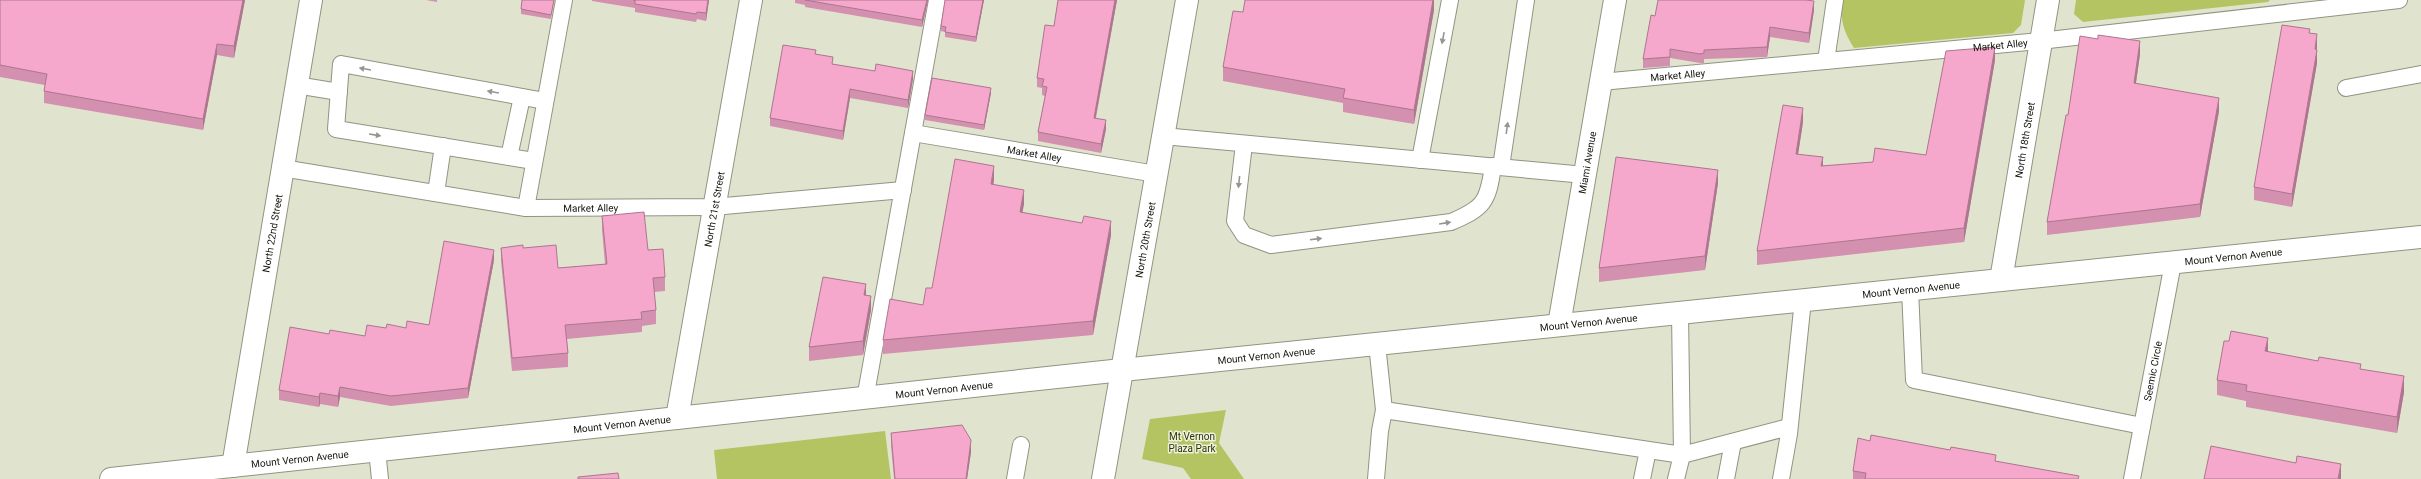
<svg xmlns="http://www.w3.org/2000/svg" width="2421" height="479" font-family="Roboto,sans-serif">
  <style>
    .green { fill: #b4c462 }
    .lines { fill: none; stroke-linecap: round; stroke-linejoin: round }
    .lane-casing { stroke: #909480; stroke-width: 18 }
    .street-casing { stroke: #909480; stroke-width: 24 }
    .secondary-casing { stroke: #909480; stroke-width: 24 }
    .lane { stroke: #fff; stroke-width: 16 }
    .street { stroke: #fff; stroke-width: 22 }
    .secondary { stroke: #fff; stroke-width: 22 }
    .wall { fill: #d390af }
    .shaded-wall { fill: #ac768e }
    .building { fill: #f5a8cb; stroke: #ac768e }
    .oneway { fill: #959592 }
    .labels { text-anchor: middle; stroke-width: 3; stroke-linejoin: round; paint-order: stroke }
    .street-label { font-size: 10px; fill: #13140d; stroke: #edf2dc }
    .park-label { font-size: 10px; fill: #2e3309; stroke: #edf2dc }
  </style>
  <rect width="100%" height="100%" fill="#e0e4cf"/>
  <!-- green -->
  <path class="green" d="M1843,0H2025L2021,25L2013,33L1854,48C1844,32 1839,19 1843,0Z
    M2076,0H2270L2268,2L2083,22L2074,14Z
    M1226,410L1219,443L1244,479H1191L1183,468L1142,459L1150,419Z
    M885,431L891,479H717L714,450Z"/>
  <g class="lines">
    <defs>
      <g id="lane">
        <path d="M1826,61L1835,0"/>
        <path id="s1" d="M1601,82L2040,41L2399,0"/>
        <path d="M296,85L339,92"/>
        <path d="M2346,88L2421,74"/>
        <path id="s2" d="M913,133L1156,174"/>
        <path d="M1163,136L1585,175"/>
        <path d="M1244,144L1235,221L1244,235L1271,245L1451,222C1484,208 1488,202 1493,166"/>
        <path d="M509,157L522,97"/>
        <path d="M1420,160L1450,0"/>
        <path d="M534,161L336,129L341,64L545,101"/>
        <path d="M1501,167L1526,0"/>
        <path id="s3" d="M282,168L526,208L713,207L903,190"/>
        <path d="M436,193L443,146"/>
        <path d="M526,208L564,0"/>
        <path d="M1910,289L1914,380L2142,426"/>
        <path d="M1377,344L1384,410L1682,455L1680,313"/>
        <path d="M865,399L937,0"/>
        <path d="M377,450L380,479"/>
        <path d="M1015,479L1021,445"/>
        <path d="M1376,479L1380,431L1384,410"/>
        <path d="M1642,479L1648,450"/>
        <path d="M1676,479L1682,455L1789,427"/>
        <path d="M1726,479L1733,442"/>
        <path d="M1781,479L1789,434L1803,300"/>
        <path id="s4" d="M2132,479L2173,263"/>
      </g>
      <g id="street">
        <path id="s5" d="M2001,280L2048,0"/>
        <path id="s6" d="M1559,325L1615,0"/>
        <path id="s7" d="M677,418L751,0"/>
        <path id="s8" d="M233,466L311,0"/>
        <path id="s9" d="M1103,479L1187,0"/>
      </g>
      <g id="secondary">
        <path id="s10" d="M111,479L1122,370L2421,237"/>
      </g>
    </defs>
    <!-- lane casing -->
    <use href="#lane" class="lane-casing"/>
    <!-- street casing -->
    <use href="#street" class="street-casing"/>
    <!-- secondary casing -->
    <use href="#secondary" class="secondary-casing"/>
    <!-- lane -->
    <use href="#lane" class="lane"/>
    <!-- street -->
    <use href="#street" class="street"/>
    <!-- secondary -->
    <use href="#secondary" class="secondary"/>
  </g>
  <!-- wall -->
  <path class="wall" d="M0,0H245L234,58L217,55L203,130L44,103V91L45,85L0,77Z
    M426,0H437V2Z
    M554,0L551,19L521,14V9Z
    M592,0H709L706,21L697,19L696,22L635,12V8L592,1Z
    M795,0H928L922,27L805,7V5L795,3Z
    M945,0H984L976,42L945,37V32L941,31V26Z
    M1058,0H1117L1096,118L1106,129L1101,153L1038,141V132L1045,96L1042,95V88L1037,87V78L1054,26Z
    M1434,0V10L1414,124L1343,112V103L1223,81V67L1243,12Z
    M1814,10L1809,43L1770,37L1767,57L1704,59V63H1700L1670,58V66L1643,68V59L1655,16Z
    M2310,33L2317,47V63L2292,207L2254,200V187Z
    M816,54L833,64L913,79L908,108L850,98L843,140L770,126V118Z
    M2140,54L2136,83L2219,111L2200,217L2047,235V222L2068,115Z
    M1995,60L1964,242L1757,265V251L1803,122L1798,154L1823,166L1873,162L1926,155Z
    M991,93L984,130L925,120V115Z
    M994,180L993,185L1024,204L1022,212L1111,235L1093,335L883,354V340L923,305Z
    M1718,183L1705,270L1599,282V268Z
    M602,216L648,250L665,277V291L654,292L656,310V324L642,326V332L567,339L568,353V367L512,371L501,261V248H523L558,268L605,264L602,230Z
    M494,260L468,398L391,406L340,397L338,407L320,404L319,407L279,400V390L329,334L365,336L386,328H406L429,325Z
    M866,295L871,310L863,355L809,361V347Z
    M2268,352L2361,369L2404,392L2397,433L2246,407V401L2217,395V380Z
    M891,433L971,452L967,479H894L891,445Z
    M1870,441L1950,450L1996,461L2079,479H1853V471Z"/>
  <!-- shaded-wall -->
  <path class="shaded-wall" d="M243,0H245L234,58V46Z
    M708,0H709L706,21V13Z
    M927,0H928L922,27V20Z
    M983,0H984L976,42V37Z
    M1115,0H1117L1094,126V118Z
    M1433,0H1434V10L1414,124V110Z
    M1814,1V10L1809,43V33Z
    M1770,27V37L1767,57V47Z
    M2317,34V47L2315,62V49Z
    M2140,41V54L2134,96V83Z
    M217,44V55L203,130V119Z
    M1995,47V60L1964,242V228Z
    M2317,50V63L2292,207V194Z
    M913,71V79L908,108V100Z
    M991,88V93L984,130V125Z
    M850,89V98L843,140V131Z
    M2219,98V111L2200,217V204Z
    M1803,108V122L1796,168V154Z
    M1106,120V129L1101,153V144Z
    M1823,157V171L1821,166Z
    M994,166V180L991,198V184Z
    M1718,170V183L1705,270V256Z
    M1024,190V204L1020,226V212Z
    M1111,221V235L1093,335V321Z
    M494,250V260L468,398V388Z
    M866,284V298L864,295Z
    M871,296V310L863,355V341Z
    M2268,338V354L2265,351Z
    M2404,376V392L2397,433V417Z
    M340,387V397L338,407V396Z
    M320,393V404L319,407V397Z
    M971,440V452L967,479H966Z
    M2341,464V479H2338Z"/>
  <!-- building -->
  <path class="building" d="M0,0H243L234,46L217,44L203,119L44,91L47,74L0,65Z
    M522,0H554L551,15L521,9Z
    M633,0H708L706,13L697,12L696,14L635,4V0Z
    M805,0H927L922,20Z
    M945,0H983L976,37L945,32L946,27L941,26Z
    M1058,0H1115L1094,118L1106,120L1101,144L1038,132L1047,87L1042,86L1044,79L1037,78L1045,25L1054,26Z
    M1245,0H1433L1414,110L1343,98L1345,89L1223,67L1233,11L1243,12Z
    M1658,0H1806L1814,1L1809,33L1770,27L1767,47L1704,50V53L1700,54L1670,49V57L1643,59L1651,15L1655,16Z
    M2282,25L2310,29L2309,33L2317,34L2315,49L2317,50L2292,194L2254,187Z
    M2098,35L2140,41L2134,83L2219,98L2200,204L2047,222L2066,115H2068L2080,36L2098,39Z
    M783,45L816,50L815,54L833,57L832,64L875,71L876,64L913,71L908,100L850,89L843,131L770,118Z
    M1995,47L1964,228L1757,251L1783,105L1803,108L1796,154L1823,157L1821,166L1873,162L1875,148L1926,155L1946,51Z
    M932,78L991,88L984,125L925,115Z
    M1616,157L1718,170L1705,256L1599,268Z
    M955,159L994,166L991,184L1024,190L1020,212L1082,223L1084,216L1111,221L1093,321L883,340L890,299L923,305L926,288H932Z
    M644,212L648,250L663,249L665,277L653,278L656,310L641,312L642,319L565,325L568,353L512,358L501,248L523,245V248L556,245L558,268L607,264L602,216Z
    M444,241L494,250L468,388L391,396L340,387L338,396L320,393L319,397L279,390L290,327L329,334L330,330L365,336L367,325L386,328L387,324L406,328L407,321L429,325Z
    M823,277L866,284L864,295L871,296L863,341L809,347Z
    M2231,331L2268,338L2265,351L2318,361L2319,357L2361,364L2360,369L2404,376L2397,417L2246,391L2247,385L2217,380L2224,341H2229Z
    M962,425L971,440L966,479H895L891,433Z
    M1871,435L1950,450L1951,447L1996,455L1995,461L2079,476L2078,479H1865L1866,473L1853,471L1858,438L1870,441Z
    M2211,446L2296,463L2297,456L2341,464L2338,479H2204Z
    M618,473L619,479H578V477Z"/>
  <!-- one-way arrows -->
  <defs><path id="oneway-solid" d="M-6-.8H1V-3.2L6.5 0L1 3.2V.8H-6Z"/></defs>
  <g class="oneway">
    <use href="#oneway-solid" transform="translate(1443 38) rotate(101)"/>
    <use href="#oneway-solid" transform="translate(365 69) rotate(-170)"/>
    <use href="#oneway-solid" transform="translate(493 92) rotate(-170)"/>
    <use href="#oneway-solid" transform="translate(1507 128) rotate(-82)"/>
    <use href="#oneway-solid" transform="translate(375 135) rotate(9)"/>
    <use href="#oneway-solid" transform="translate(1239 182) rotate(96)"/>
    <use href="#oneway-solid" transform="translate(1445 223) rotate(-9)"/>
    <use href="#oneway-solid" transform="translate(1316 239) rotate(-7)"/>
  </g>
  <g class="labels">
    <!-- street labels -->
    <g class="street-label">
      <text dy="4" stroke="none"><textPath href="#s1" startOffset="401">Market Alley</textPath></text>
      <text dy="4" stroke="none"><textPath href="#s1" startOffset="77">Market Alley</textPath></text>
      <text dy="4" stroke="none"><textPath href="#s5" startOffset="142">North 18th Street</textPath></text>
      <text dy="4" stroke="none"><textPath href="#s2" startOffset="123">Market Alley</textPath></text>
      <text dy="4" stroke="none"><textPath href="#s6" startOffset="165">Miami Avenue</textPath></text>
      <text dy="4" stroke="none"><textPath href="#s3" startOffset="312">Market Alley</textPath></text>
      <text dy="4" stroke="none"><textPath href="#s7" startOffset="212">North 21st Street</textPath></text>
      <text dy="4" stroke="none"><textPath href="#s8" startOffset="236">North 22nd Street</textPath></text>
      <text dy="4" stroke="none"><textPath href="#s9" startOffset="243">North 20th Street</textPath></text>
      <text dy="4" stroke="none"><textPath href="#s10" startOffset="2134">Mount Vernon Avenue</textPath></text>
      <text dy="4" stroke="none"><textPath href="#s10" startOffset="1810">Mount Vernon Avenue</textPath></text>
      <text dy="4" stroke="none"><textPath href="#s10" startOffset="1486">Mount Vernon Avenue</textPath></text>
      <text dy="4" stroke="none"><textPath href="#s10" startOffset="1162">Mount Vernon Avenue</textPath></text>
      <text dy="4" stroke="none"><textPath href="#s4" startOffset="110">Seemic Circle</textPath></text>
      <text dy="4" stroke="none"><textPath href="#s10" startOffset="838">Mount Vernon Avenue</textPath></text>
      <text dy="4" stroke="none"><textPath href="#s10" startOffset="514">Mount Vernon Avenue</textPath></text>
      <text dy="4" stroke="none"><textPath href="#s10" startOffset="190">Mount Vernon Avenue</textPath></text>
    </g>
    <!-- park labels -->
    <g class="park-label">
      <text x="1192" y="440">Mt Vernon<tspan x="1192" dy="12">Plaza Park</tspan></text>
    </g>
  </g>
</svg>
